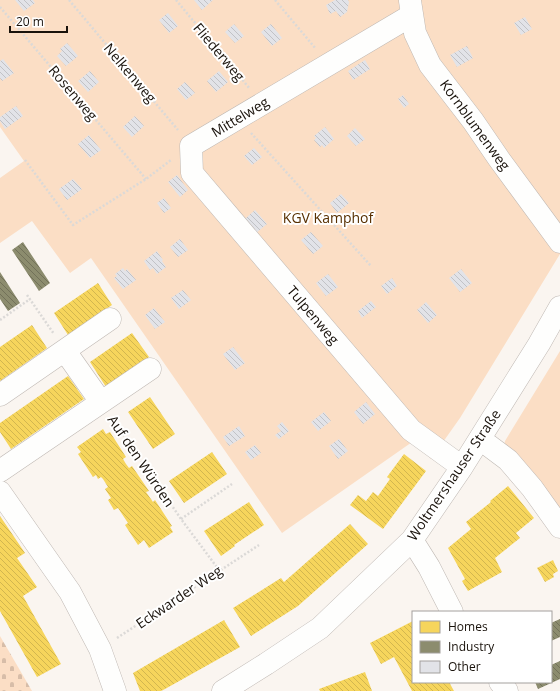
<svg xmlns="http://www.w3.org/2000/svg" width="560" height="691" font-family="'Open Sans',sans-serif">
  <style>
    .green { fill: #fbdec5 }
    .cemetery { fill: url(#cemetery-stones) }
    .homes { fill: url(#homes-back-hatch) }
    .industry { fill: url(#industry-back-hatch) }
    .building { fill: url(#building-back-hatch) }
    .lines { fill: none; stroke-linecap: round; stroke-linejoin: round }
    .minor-casing { stroke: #bfb8b3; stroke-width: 23 }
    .path { stroke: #dbd9d7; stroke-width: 2.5; stroke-dasharray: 2 2; stroke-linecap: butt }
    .minor { stroke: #fefefd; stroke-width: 22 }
    .labels { text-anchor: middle; stroke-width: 4; stroke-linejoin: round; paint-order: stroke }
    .street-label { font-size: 14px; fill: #19120b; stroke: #fff }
    .park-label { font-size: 14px; fill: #572f01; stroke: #fff }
  </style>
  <defs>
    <pattern id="cemetery-stones" width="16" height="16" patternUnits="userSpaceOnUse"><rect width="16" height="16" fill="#fbdec5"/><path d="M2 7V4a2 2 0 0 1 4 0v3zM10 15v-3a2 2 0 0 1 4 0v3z" fill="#d7bda8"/></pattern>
    <pattern id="homes-back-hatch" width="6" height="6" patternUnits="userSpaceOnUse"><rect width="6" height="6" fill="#f6d55c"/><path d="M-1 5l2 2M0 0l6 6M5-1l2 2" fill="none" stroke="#d2b64f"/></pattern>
    <pattern id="industry-back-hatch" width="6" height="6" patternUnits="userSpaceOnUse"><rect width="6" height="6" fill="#8c8c6e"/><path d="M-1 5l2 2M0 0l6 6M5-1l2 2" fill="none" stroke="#727159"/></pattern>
    <pattern id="building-back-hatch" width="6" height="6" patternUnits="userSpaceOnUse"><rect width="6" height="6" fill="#e2e3e8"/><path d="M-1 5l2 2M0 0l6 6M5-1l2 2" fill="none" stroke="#c1c2c6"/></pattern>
  </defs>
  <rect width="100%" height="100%" fill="#faf5f0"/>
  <!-- green -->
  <path class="green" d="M0,0H560V254L460,418L431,459L415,440L282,533L91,258L70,273L32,221L0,243V178L24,161L0,127Z
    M560,351V538L501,461L505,441Z"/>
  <!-- cemetery -->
  <path class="cemetery" d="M0,636L32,691H0Z"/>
  <!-- homes -->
  <path class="homes" d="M98,283L112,305L68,335L54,313Z
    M32,325L47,348L0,381V347Z
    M132,333L149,357L106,387L90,362Z
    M68,376L84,399L11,449L0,432V423Z
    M150,397L175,434L153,449L128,412Z
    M103,429L106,434L110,432L126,457L123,459L126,464L129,468L132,466L149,491L146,492L153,502L155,500L172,526L170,527L173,532L149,548L144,540L138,545L125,525L128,523L118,508L114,510L108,500L111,498L105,489L108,487L103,479L101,477L98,479L96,475L93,477L78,454L81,452L77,447Z
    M212,452L227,474L184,503L169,481Z
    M404,454L426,471L383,529L350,505L358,495L366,501L373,492L378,496L390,479L387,477Z
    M508,486L534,518L516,533L520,538L495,558L502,572L468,591L462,581L465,579L448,548L471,529L466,522L491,502L490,501Z
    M249,502L264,525L234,545L235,546L221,556L204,531Z
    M0,516L25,553L17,558L37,587L23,596L61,664L37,677L0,611Z
    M350,524L368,544L298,606L251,636L233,608L281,578L284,582Z
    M553,560L558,571L553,574L554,577L545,582L537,568Z
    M224,620L240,647L165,689L161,691H140L133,673Z
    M413,621V682H449L454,691H412L394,657L381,664L370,643Z
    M365,672L372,691H320L319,689Z"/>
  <!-- industry -->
  <path class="industry" d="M23,242L50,283L39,291L12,250Z
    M0,272L20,303L8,311L0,299Z
    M560,619V637L551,641V623Z
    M560,661V679L538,689L535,682H551V665Z"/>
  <!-- building -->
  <path class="building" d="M15,0H33L35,3L24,11Z
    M194,0H213L202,10Z
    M335,0H348L349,2L347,12L340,17L336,11L330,14L326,5Z
    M168,13L178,26L169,33L159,20Z
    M525,17L532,29L521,35L514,23Z
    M234,24L244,36L235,43L225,32Z
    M271,24L282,38L272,46L261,32Z
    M67,43L78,56L66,66L57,56L62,51L60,49Z
    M467,46L473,58L457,67L450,55Z
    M3,59L14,73L2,81L0,78V61Z
    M365,60L370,69L353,80L348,71Z
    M90,71L99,82L88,92L78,81Z
    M219,71L228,82L216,92L207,81Z
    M185,82L195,93L186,100L177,89Z
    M403,95L409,104L404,108L398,99Z
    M16,106L23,116L5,129L0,121V117Z
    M135,116L144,126L132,137L123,127Z
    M325,127L334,139L324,148L322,145L320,147L314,140L316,138L314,136Z
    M355,128L365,139L356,146L347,136Z
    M89,135L101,150L90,158L78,144Z
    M254,148L262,157L252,165L244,156Z
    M177,175L188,190L180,197L168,182Z
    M73,179L82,189L67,200L59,189Z
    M341,194L349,203L337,213L330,203Z
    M164,198L171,208L164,213L157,203Z
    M255,210L267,224L256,233L245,219Z
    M311,232L323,246L313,254L301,240Z
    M180,239L188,250L178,257L170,247Z
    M157,251L163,260L162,261L166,267L157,274L153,268L150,270L144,261Z
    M123,268L125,271L127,269L136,280L123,289L114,278L117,276L115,274Z
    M461,269L472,283L460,292L449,278Z
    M328,274L338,287L326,296L316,283Z
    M392,278L397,286L387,294L381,286Z
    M183,290L191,300L179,309L171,298Z
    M371,301L376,307L362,318L358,311Z
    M426,302L437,315L428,323L417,310Z
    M154,308L165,322L155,329L145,315Z
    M233,347L245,363L235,370L223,354Z
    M366,402L375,414L363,424L354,412Z
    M324,412L331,421L318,431L311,422Z
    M282,422L289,431L279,439L275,435L281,431L277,426Z
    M239,426L245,436L229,446L223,437Z
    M339,439L348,451L338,459L329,446Z
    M255,445L261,453L251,460L245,452Z"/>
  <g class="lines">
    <defs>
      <path id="minor" d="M410,1L415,33L430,65L473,121L499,159L560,242
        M412,15L191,146L192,173L411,430L462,467
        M65,351L101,402
        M0,395L110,319
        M480,439L508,460L532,488L560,527
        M0,471L150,369
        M0,492L70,592L100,649L115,691
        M412,540L429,567L452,612
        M500,682L507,691
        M223,691L266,664L320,628L412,540L462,467L539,344L560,307"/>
    </defs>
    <!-- minor casing -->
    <use href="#minor" class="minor-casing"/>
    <!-- path -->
    <path class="path" d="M69,0L178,130
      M176,0L250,89
      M275,0L316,49
      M0,7L146,179
      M251,133L371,266
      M25,160L73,225L146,179L171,160
      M27,295L54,334
      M0,320L30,299
      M112,418L181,519L219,570
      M181,519L232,484
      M117,638L259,545"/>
    <!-- minor -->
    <use href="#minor" class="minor"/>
  </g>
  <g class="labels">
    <!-- street labels -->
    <g class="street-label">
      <text transform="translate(219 52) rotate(50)" y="5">Fliederweg</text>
      <text transform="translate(130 73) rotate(50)" y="5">Nelkenweg</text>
      <text transform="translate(73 93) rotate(50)" y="5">Rosenweg</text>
      <text transform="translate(240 117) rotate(-31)" y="5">Mittelweg</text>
      <text transform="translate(475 125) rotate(54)" y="5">Kornblumenweg</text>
      <text transform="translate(313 315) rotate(50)" y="5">Tulpenweg</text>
      <text transform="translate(141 461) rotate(56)" y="5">Auf den Würden</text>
      <text transform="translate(454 475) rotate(-56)" y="5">Woltmershauser Straße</text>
      <text transform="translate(179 597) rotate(-34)" y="5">Eckwarder Weg</text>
    </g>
    <!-- park labels -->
    <g class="park-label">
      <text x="328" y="223">KGV Kamphof</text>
    </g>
  </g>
  <!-- legend -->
  <rect x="412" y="611" width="140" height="72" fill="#ffffff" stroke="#a3a09d"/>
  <rect x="420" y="621" width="20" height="12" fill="#f6d55c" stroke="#a3a09d"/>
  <text x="448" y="631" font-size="12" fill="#19120b">Homes</text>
  <rect x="420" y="641" width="20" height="12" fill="#8c8c6e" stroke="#a3a09d"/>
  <text x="448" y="651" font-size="12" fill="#19120b">Industry</text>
  <rect x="420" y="661" width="20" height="12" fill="#e2e3e8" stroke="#a3a09d"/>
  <text x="448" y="671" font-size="12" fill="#19120b">Other</text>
  <!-- scale -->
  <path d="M10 26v6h57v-6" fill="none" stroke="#19120b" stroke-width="2"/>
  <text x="16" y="26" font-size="12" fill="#19120b" stroke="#ffffff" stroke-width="3" paint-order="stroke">20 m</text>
</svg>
